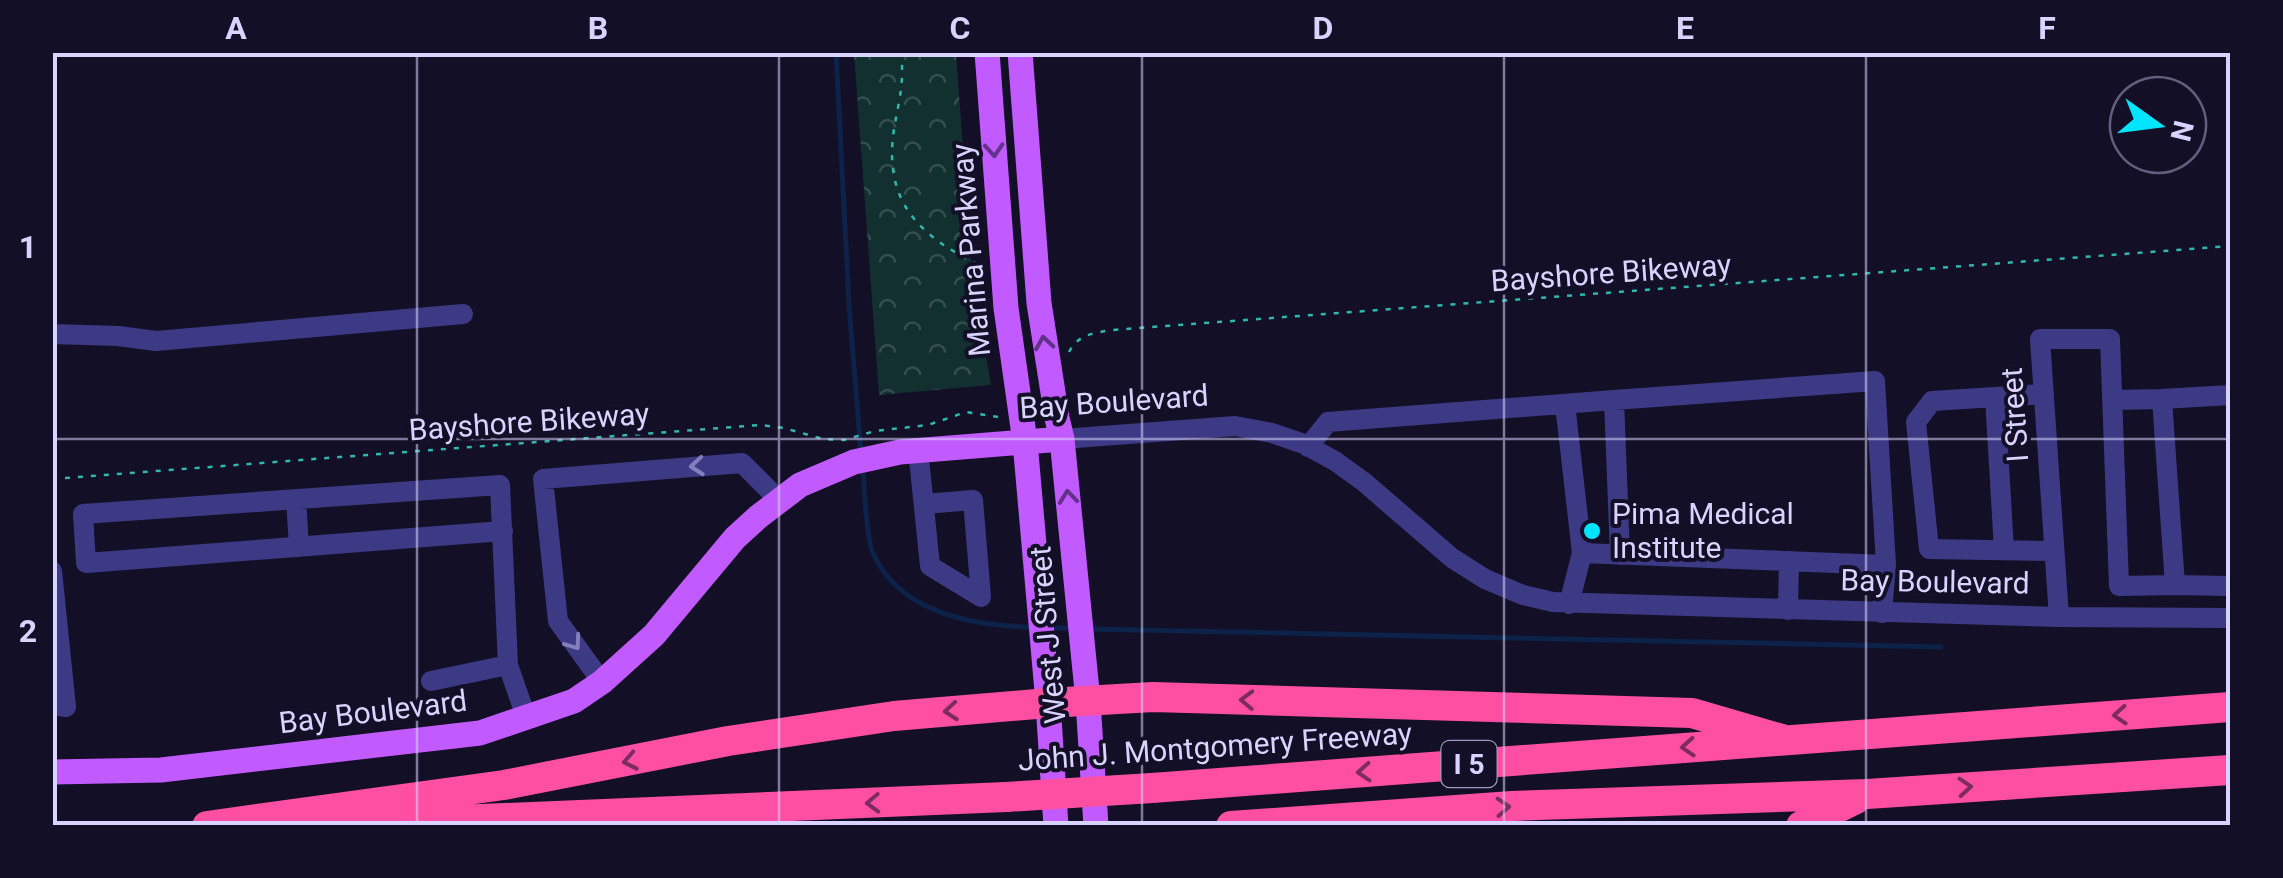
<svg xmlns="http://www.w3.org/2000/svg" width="2283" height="878" font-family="Roboto,sans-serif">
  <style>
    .park { fill: url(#park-crowns) }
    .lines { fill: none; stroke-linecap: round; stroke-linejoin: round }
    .stream { stroke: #0c2248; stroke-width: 5 }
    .path { stroke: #2fb8b0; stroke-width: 2.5; stroke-dasharray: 5 8; stroke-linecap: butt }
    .minor { stroke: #3d3a85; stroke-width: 20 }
    .major { stroke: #c25bff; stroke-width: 25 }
    .highway { stroke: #ff4fa3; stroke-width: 30 }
    .highway-bridge { stroke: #ff4fa3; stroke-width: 30 }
    .oneway { stroke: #623188 }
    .oneway2 { stroke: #837fbc }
    .oneway3 { stroke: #7d2c5e }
    .grid { fill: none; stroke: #d9d4ff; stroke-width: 2.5; stroke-opacity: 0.55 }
    .poi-dot { fill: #00e5ff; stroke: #130f26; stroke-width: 4 }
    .labels { text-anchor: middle; stroke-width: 8; stroke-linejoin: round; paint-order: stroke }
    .shield { fill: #130f26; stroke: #9e99be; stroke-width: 2.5 }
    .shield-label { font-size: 28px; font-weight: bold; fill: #d9d4ff }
    .street-label { font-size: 30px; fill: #d9d4ff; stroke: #130f26 }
    .poi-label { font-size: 30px; fill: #d9d4ff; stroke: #130f26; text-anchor: start }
    .neatline { fill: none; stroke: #d9d4ff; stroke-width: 4 }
    .grid-label { font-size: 32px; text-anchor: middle; font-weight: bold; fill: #d9d4ff }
  </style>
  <defs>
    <pattern id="park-crowns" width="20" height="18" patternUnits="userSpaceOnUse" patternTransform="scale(2.5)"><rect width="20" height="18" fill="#12302f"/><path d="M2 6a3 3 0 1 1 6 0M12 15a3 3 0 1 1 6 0" fill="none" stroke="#344d4e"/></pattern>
  </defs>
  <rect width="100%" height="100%" fill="#130f26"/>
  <!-- park -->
  <path class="park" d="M854,53H956L972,272L991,385L879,395Z"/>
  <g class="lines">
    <!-- stream -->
    <path class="stream" d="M836,52L849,305L861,452
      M863,467C864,488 866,535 873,553C900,614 973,626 1033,627
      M1049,628H1073
      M1089,629L1941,647"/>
    <!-- path -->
    <path class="path" d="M900,52C906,78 898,104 894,129C883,202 919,236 981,266
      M1069,352C1078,334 1094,333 1112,330L2230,246
      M52,479L760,425L784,428L823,439L844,440L875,431L928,425L966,412L998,417"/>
    <!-- minor -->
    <path class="minor" d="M52,334L118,336L156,341L463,314
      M1995,397L2044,394
      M2162,399L2230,395
      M1565,404L1582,553
      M1062,439L1235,426L1272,433L1304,444L1335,461L1364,482L1452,558L1485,579L1523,595L1553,602L2059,617L2230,618
      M1308,447L1328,422L1614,400
      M918,449C922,488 926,527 930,566L981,597L973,500L924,504
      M296,499L299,547
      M503,531L86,563L83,514L500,485L508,665L526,717
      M2004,550L1995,397L1932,401L1916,422L1929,549L2054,551
      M1620,555L1614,400L1875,381L1886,565
      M52,571L66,707L52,705
      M2175,585L2230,586
      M1569,604L1582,553L1886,565L1882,613
      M1788,610L1789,561
      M2059,617L2040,339H2110L2119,586L2175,585L2162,399L2112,400
      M431,681L508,665
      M602,682L558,621L543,479L742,463L779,500"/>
    <!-- major -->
    <path class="major" d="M987,52L1006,308L1025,442L1048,703L1056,826
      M1020,52L1039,303L1057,418L1062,439L1088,701L1096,826
      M52,772L161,770L480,733L574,701L602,682L654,635L735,538L758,517L800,485L854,462L900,452L1062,439"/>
    <!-- highway -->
    <path class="highway" d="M1152,788L2230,707
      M339,825L1006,797
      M207,826L504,785L728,741L894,716L1048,703L1153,697L1692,713L1785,740
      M1231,826L1512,806L1867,794L2230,770
      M1801,826L1856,799"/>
    <!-- highway-bridge -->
    <path class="highway-bridge" d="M1006,797L1152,788"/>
  </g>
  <!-- one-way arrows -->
  <defs><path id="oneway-chevron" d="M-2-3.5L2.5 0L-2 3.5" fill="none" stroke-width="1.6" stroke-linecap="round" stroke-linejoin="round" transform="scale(2.5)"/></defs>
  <g class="oneway">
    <use href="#oneway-chevron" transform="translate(994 150) rotate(86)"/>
    <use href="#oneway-chevron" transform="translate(1044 343) rotate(-99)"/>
    <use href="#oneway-chevron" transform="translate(1068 497) rotate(-96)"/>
  </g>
  <g class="oneway2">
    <use href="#oneway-chevron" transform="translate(697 466) rotate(175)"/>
    <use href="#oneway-chevron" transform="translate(574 643) rotate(54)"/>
  </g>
  <g class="oneway3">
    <use href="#oneway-chevron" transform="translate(1247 700) rotate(-178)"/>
    <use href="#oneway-chevron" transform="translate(951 711) rotate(175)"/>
    <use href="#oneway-chevron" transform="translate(2120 715) rotate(176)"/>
    <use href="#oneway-chevron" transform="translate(1688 747) rotate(176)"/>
    <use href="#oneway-chevron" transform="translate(630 761) rotate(169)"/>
    <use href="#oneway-chevron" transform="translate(1364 772) rotate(176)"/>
    <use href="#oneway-chevron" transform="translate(1965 787) rotate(-4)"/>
    <use href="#oneway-chevron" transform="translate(873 803) rotate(178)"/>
    <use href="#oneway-chevron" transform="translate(1503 807) rotate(-3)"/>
  </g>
  <!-- grid -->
  <path class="grid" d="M417,52V826M779,52V826M1142,52V826M1504,52V826M1866,52V826M52,439H2230"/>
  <!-- markers -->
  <circle class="poi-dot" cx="1592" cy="531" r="10"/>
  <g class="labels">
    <!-- shield labels -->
    <rect class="shield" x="1441.5" y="741" width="55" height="46" rx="8"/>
    <g class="shield-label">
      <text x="1469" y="774">I 5</text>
    </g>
    <!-- street labels -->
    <g class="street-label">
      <text transform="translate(971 250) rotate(-95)" y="10">Marina Parkway</text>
      <text transform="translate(1611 273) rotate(-4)" y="10">Bayshore Bikeway</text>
      <text transform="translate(1114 402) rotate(-4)" y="10">Bay Boulevard</text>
      <text transform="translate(2015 415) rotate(-94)" y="10">I Street</text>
      <text transform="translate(529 422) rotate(-4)" y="10">Bayshore Bikeway</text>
      <text transform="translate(1935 582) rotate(1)" y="10">Bay Boulevard</text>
      <text transform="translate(1048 635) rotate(-95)" y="10">West J Street</text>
      <text transform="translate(373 712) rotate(-7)" y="10">Bay Boulevard</text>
      <text transform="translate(1215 747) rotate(-4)" y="10">John J. Montgomery Freeway</text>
    </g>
    <!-- poi labels -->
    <g class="poi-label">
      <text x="1612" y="524">Pima Medical<tspan x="1612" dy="34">Institute</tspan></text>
    </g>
  </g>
  <!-- border -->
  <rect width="2283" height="878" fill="none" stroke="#130f26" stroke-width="110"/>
  <!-- north arrow -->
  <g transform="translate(2158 125) rotate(104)"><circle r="48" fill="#130f26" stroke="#625e7d" stroke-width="2.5"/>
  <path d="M0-8L18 38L0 25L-18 38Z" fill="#00e5ff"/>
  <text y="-15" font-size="28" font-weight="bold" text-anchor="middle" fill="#d9d4ff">N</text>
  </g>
  <rect x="55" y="55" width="2173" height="768" class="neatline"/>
  <g class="grid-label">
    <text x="236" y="39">A</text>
    <text x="598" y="39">B</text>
    <text x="960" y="39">C</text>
    <text x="1323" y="39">D</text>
    <text x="1685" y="39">E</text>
    <text x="2047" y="39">F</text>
    <text x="28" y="258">1</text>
    <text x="28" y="642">2</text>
  </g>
</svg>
